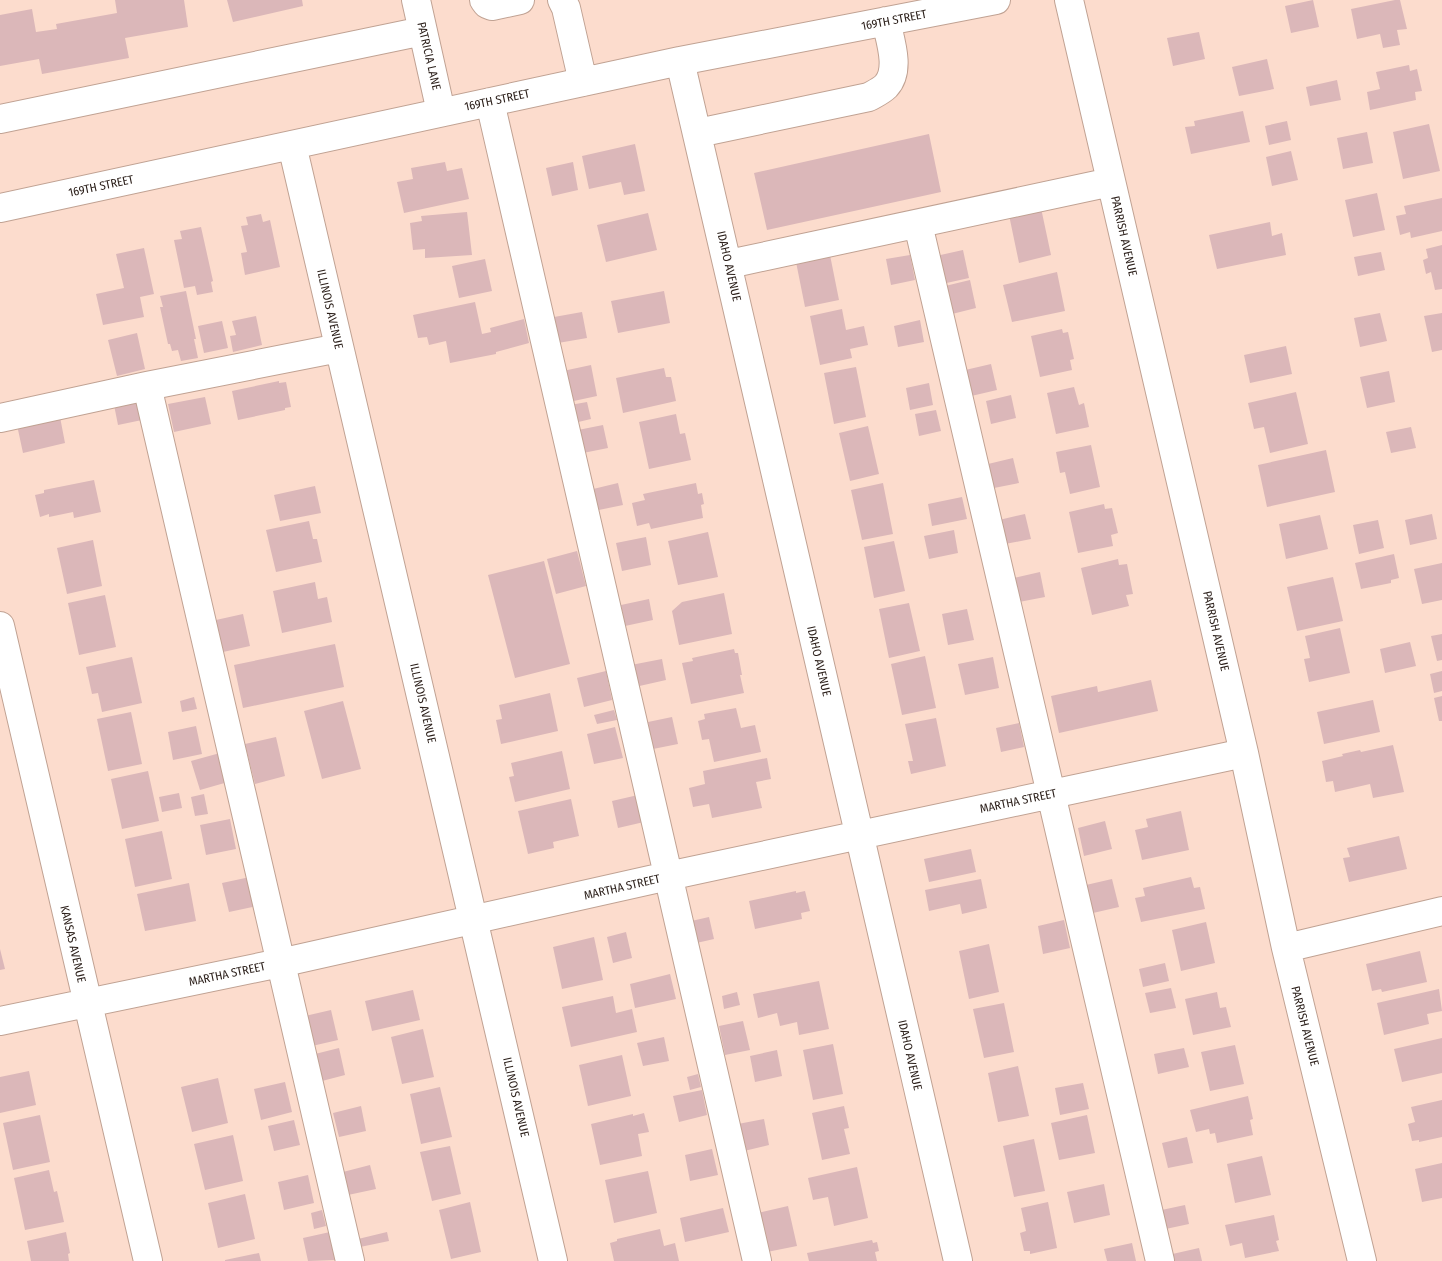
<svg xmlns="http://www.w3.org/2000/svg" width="1442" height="1261" font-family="'Fira Sans Condensed',sans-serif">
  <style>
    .building { fill: #dbb7b9 }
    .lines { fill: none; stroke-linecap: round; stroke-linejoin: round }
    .minor-casing { stroke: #c0a293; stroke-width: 30 }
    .minor { stroke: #fff; stroke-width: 28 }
    .labels { text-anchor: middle; stroke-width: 5; stroke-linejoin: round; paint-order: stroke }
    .street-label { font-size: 12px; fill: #2c201b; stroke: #fff }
  </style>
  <rect width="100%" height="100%" fill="#fcdccd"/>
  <!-- building -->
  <path class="building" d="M115,0H184L188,27L125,38L129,58L42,74L39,59L0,66V15L32,9L36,32L57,29L56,24L117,13Z
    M227,0H302L303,6L233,22Z
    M1313,0L1319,27L1291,33L1285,6Z
    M1395,0H1400L1407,29L1397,30L1400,45L1383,48L1380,34L1357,39L1351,9Z
    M1199,32L1205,59L1173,66L1167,38Z
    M1267,59L1274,89L1239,96L1232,67Z
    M1409,65L1410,71L1417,69L1422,91L1415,92L1416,100L1370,110L1367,92L1380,89L1376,72Z
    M1337,80L1341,100L1310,106L1306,87Z
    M1243,111L1250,142L1191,154L1185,127L1195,126L1194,121Z
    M1287,121L1291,140L1269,145L1265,126Z
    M1429,124L1440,171L1403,179L1393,132Z
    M1367,132L1373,163L1343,169L1337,138Z
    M929,134L941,192L767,230L754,173Z
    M635,144L645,191L624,195L621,182L589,189L582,156Z
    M1291,151L1298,180L1272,186L1266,157Z
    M445,162L447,171L462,168L469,199L404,213L397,182L413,179L411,168Z
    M573,162L578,190L552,196L546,168Z
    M1377,193L1385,230L1353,237L1345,200Z
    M1442,198V231L1411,238L1410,232L1400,235L1396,216L1406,214L1404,206Z
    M1041,208L1051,255L1019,263L1009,215Z
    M467,212L472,255L425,258V249L413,250L410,223L422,221L421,216Z
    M648,213L657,250L606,262L597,225Z
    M261,214L263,222L270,220L280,267L245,275L241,253L247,252L241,226L248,225L246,217Z
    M1270,222L1272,236L1282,233L1286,255L1217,269L1209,235Z
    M201,227L213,281L211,282L213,292L197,295L195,286L184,288L174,240L182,239L180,231Z
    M1442,245V289L1435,290L1431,272L1426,274L1423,260L1428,258L1426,249Z
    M144,248L154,294L140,297L144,317L103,325L96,294L124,288L116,254Z
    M829,250L839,300L805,307L795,257Z
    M963,250L969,278L942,284L936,256Z
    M1381,252L1385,270L1358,276L1354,257Z
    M910,255L915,280L891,285L886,259Z
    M485,259L492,291L459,298L452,266Z
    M1057,272L1065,311L1012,322L1003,285Z
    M970,280L976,308L948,315L941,287Z
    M186,291L196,339H194L198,358L181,361L178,350L172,351L170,344H168L160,307H163L160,296Z
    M664,291L670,323L618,333L611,301Z
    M475,302L482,334L491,332L490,328L524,319L529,343L496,352V354L450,363L446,341L429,345L427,337L418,338L413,315Z
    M842,309L846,330L864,326L868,345L850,349L852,358L820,365L810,316Z
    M582,312L587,338L558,343L554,317Z
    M1380,313L1387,341L1360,347L1354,318Z
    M1442,313V350L1432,352L1424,316Z
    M256,316L262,345L233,352L230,336L236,335L232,321Z
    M920,320L924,342L898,347L894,326Z
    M222,321L228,348L204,353L198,326Z
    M1062,329L1063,333L1068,332L1074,359L1070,360L1072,370L1040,377L1031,336Z
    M137,333L145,369L117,376L108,340Z
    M1286,346L1292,374L1250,383L1244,355Z
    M991,364L997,390L967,397L961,371Z
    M591,365L597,396L569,402L563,371Z
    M856,367L866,417L834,424L824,373Z
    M664,368L666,377H671L676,401L623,413L616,378Z
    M1389,371L1395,402L1367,408L1360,377Z
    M279,381V383L286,382L291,407L285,408V410L238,420L232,391Z
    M929,383L933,405L910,410L906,388Z
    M1074,387L1079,405L1084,403L1089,427L1056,434L1047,393Z
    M1296,392L1308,444L1270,453L1264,427L1254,429L1248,403Z
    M1011,395L1016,418L991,424L986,401Z
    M205,397L211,424L174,432L168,404Z
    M137,400L142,420L118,425L114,405Z
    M587,402L591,419L574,423L570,405Z
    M936,410L941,431L919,436L915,414Z
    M676,414L680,434L685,433L691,460L649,469L639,422Z
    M60,417L65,443L23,453L17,425Z
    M603,425L608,448L578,454L573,431Z
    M868,426L879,474L850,481L839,433Z
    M1411,427L1416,448L1391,453L1386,432Z
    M1091,445L1100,487L1070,494L1065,472L1060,473L1056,452Z
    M1326,450L1335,492L1267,507L1258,465Z
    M1013,458L1019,483L994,488L988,464Z
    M94,480L101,512L74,518L73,512L49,517V514L40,517L35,495L44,493V490Z
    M618,483L623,505L594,511L589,490Z
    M696,483L698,494L702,493L704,504L701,505L703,518L651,529L649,523L637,526L632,503L645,500L643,494Z
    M883,483L893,534L862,540L851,490Z
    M315,486L321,513L280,521L274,495Z
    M962,497L967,519L932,526L928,504Z
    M1104,504L1105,509L1112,508L1118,533L1111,535L1113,546L1078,553L1069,512Z
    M1025,514L1031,539L1005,544L999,520Z
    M1432,514L1437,539L1410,545L1405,520Z
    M1320,515L1328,549L1286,559L1279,524Z
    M1378,520L1384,548L1359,554L1353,525Z
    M309,521L313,539H317L322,562L276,572L266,530Z
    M954,530L958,553L929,559L924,536Z
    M708,532L718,577L678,585L668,541Z
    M646,537L651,565L622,571L616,543Z
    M93,540L102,586L67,594L57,548Z
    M894,541L905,591L874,598L864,547Z
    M577,551L586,586L556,594L547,559Z
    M1394,554L1399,578L1391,580V583L1361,589L1355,563Z
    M1118,559L1119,565L1127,564L1133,594L1126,595L1129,606L1092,615L1081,568Z
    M544,561L570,664L515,678L488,575Z
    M1442,563V600L1422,604L1414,569Z
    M1040,572L1045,597L1019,602L1014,578Z
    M1333,577L1343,621L1297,631L1287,587Z
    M315,582L318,599L327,597L332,622L282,633L273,591Z
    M724,593L732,634L679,645L672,611L682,602Z
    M105,595L116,647L79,655L68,603Z
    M649,599L653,620L625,626L621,605Z
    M909,603L920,651L889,658L879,609Z
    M967,609L974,640L948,645L942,614Z
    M243,614L250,646L223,652L216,620Z
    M1340,628L1350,673L1309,682L1304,659L1310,658L1305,636Z
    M1442,634V660L1437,661L1431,636Z
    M1410,642L1416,666L1385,673L1380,649Z
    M335,644L344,687L243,708L234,665Z
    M734,649L735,653H738L742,675H740L744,693L691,704L682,663L693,661L692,658Z
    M925,656L936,708L902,715L891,664Z
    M132,657L142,703L102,712L98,693L92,694L86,667Z
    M993,657L999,688L965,695L958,664Z
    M662,659L666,680L635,687L631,665Z
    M606,671L612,700L584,707L577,678Z
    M1442,671V691L1434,693L1430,674Z
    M1151,680L1158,711L1059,733L1051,696L1097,686L1098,692Z
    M550,693L558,731L501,744L496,720L502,719L499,705Z
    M1442,696V721H1439L1434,698Z
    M194,697L197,709L182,712L180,701Z
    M1373,700L1380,732L1324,744L1317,712Z
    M343,701L361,769L322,779L304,711Z
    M736,708L741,728L755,725L761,752L714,762L709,739L702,740L698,721L705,719L704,714Z
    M614,710L617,720L597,724L594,715Z
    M131,712L142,764L108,771L97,719Z
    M672,717L678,744L653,749L648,722Z
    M936,718L946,766L911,774L908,761H913L905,724Z
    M1019,723L1024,747L1001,752L996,728Z
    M196,726L202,754L173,760L168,732Z
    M615,727L623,758L594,764L587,734Z
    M276,737L285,776L255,784L245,744Z
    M1393,745L1404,792L1373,798L1370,784L1335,792L1333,781L1326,782L1322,761L1343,756L1342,754L1360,750L1361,752Z
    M562,751L570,789L515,802L509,777L514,776L511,763Z
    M220,753L228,782L200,790L191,761Z
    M767,758L771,779L756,782L762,808L712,818L709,804L693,807L689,788L705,784L703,771Z
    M148,771L159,821L122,829L111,779Z
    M179,793L182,808L162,812L159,797Z
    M204,794L208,814L195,816L191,797Z
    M638,795L644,822L618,828L612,801Z
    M571,799L579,836L553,842L554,848L528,854L518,811Z
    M1181,811L1189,850L1142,860L1135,830L1148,827L1146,819Z
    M230,819L236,849L206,855L200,825Z
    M1105,821L1112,849L1084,856L1078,828Z
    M162,831L172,879L135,887L125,839Z
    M1399,836L1407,869L1349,882L1343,858L1350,857L1347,848Z
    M971,849L976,872L929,882L924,859Z
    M250,877L257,906L229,912L222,883Z
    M1191,877L1194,888L1200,887L1205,909L1141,922L1135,898L1145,896L1143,888Z
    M981,879L987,908L962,914L960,904L929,911L925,890Z
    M1112,879L1119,907L1093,913L1086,885Z
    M189,883L196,921L145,931L137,894Z
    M796,891V893L805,891L810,911L801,913L802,919L755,929L749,901Z
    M709,917L714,939L692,944L687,922Z
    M1064,920L1070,948L1043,954L1038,926Z
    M1206,922L1215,963L1181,971L1172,930Z
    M626,932L632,958L613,963L607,937Z
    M594,937L603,980L562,989L553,947Z
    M989,944L999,992L969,999L959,951Z
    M0,949L5,969L0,970Z
    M1420,951L1427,982L1382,992L1381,989L1372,991L1366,964Z
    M1165,963L1169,981L1143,987L1139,969Z
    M670,974L676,999L635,1008L630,984Z
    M819,981L829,1029L799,1035L797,1022L780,1026L777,1013L758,1018L753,994Z
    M1171,988L1176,1008L1150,1013L1145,993Z
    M1439,989L1442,1011L1427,1014L1429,1024L1384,1035L1377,1003Z
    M413,990L420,1020L372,1031L365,1001Z
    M737,992L740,1005L724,1009L722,996Z
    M1217,992L1220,1008L1226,1007L1231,1027L1193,1035L1185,999Z
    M613,996L616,1013L632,1009L637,1032L571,1047L562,1007Z
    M1004,1003L1014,1052L984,1058L973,1009Z
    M331,1010L338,1040L312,1046L305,1016Z
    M743,1021L750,1050L725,1055L719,1026Z
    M423,1029L434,1077L402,1084L391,1037Z
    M664,1037L669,1061L643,1066L637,1043Z
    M1442,1038V1073L1402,1082L1394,1049Z
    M833,1044L843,1094L813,1100L803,1050Z
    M1235,1045L1244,1084L1210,1091L1201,1052Z
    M339,1048L345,1075L322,1081L315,1054Z
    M1184,1048L1189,1067L1158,1074L1154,1054Z
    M777,1050L782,1076L755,1082L750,1056Z
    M622,1055L631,1096L588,1106L579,1065Z
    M1018,1066L1029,1116L998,1122L988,1073Z
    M29,1071L36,1105L0,1113V1077Z
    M698,1074L701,1087L690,1090L687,1077Z
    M218,1078L228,1123L192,1132L181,1087Z
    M285,1082L292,1112L261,1120L254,1089Z
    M1083,1083L1089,1109L1060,1115L1055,1088Z
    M440,1087L452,1137L421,1144L410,1094Z
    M702,1090L707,1115L679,1122L673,1096Z
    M1248,1096L1253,1119L1250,1120L1253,1135L1217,1143L1215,1133L1210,1134L1209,1129L1196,1132L1190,1110Z
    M1442,1100V1137L1419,1142V1140L1412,1141L1408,1124L1415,1122L1411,1107Z
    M361,1106L366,1131L339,1137L333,1113Z
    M844,1106L849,1128L844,1129L850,1154L822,1160L812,1113Z
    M644,1113L649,1132L638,1134L642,1156L600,1165L591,1124L633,1114V1116Z
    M40,1115L50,1162L13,1170L3,1123Z
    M1087,1115L1095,1153L1059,1160L1051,1123Z
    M764,1119L769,1145L744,1151L738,1124Z
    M294,1120L300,1145L274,1151L268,1126Z
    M233,1135L243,1181L205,1190L194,1144Z
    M1187,1137L1193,1163L1168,1168L1162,1143Z
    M1034,1139L1045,1191L1014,1197L1003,1146Z
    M450,1146L461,1194L432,1201L420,1152Z
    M712,1149L718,1175L690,1181L685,1155Z
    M1262,1156L1271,1195L1235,1203L1227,1164Z
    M1442,1163V1198L1422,1202L1415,1169Z
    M370,1165L376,1189L348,1195L343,1172Z
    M857,1167L868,1218L834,1226L828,1197L813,1200L808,1178Z
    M49,1170L54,1192L57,1191L64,1222L25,1230L14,1178Z
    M648,1171L657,1213L614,1223L605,1180Z
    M308,1175L314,1203L284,1210L278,1182Z
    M1104,1184L1110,1215L1074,1223L1067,1192Z
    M245,1194L255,1239L218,1248L208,1203Z
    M470,1202L481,1252L451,1259L439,1210Z
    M1048,1202L1057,1248L1030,1254V1251H1024L1020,1233L1026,1231L1021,1208Z
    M1185,1205L1189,1224L1161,1230L1157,1211Z
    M788,1206L797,1246L767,1252L758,1213Z
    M723,1208L729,1232L685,1242L680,1218Z
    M322,1210L326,1226L314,1229L311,1213Z
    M1274,1215L1279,1240L1276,1241L1279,1251L1245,1258L1242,1243L1230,1246L1225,1225Z
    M660,1229L664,1246L675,1243L679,1261H614L610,1243L617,1241V1239Z
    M66,1232L70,1253L68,1254L69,1261H31L27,1241Z
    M330,1232L336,1260L308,1261L303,1238Z
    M387,1232L389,1241L360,1247L358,1239Z
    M872,1240L873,1243L877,1242L879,1251L875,1252L877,1261H809L807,1253Z
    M1132,1243L1136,1261H1107L1104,1249Z
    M1199,1248L1202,1261H1169L1168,1255Z
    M259,1253L261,1261H225V1260Z"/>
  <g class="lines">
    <defs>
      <path id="minor" d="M416,0L441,112
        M484,0L487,4L492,6L520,0
        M562,0L566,8L583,82
        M1069,0L1244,753L1286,948L1362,1261
        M680,61C776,460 865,861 958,1261
        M490,102L757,1261
        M0,119L423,31
        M698,133L869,97C874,94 881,91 886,86C901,70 890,40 886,21
        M292,145L553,1261
        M0,208L680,61L996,0
        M918,224L1160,1261
        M729,264L1111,182
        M147,386L350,1261
        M0,418L147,386L339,348
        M0,626L148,1261
        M1286,948L1442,911
        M0,1021L280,963L668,876L1244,753"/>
    </defs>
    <!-- minor casing -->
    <use href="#minor" class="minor-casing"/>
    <!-- minor -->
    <use href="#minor" class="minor"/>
  </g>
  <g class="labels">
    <!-- street labels -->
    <g class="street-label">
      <text transform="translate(894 20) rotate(-11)" y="4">169TH STREET</text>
      <text transform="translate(429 56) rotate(77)" y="4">PATRICIA LANE</text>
      <text transform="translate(497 100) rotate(-12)" y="4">169TH STREET</text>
      <text transform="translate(101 186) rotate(-12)" y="4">169TH STREET</text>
      <text transform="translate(1124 236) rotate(77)" y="4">PARRISH AVENUE</text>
      <text transform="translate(729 266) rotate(77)" y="4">IDAHO AVENUE</text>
      <text transform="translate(330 309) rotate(77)" y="4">ILLINOIS AVENUE</text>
      <text transform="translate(1216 631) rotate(77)" y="4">PARRISH AVENUE</text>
      <text transform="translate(819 661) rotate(77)" y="4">IDAHO AVENUE</text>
      <text transform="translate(423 703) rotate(77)" y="4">ILLINOIS AVENUE</text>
      <text transform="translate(1018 801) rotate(-12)" y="4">MARTHA STREET</text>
      <text transform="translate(622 887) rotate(-13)" y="4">MARTHA STREET</text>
      <text transform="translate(73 944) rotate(77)" y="4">KANSAS AVENUE</text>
      <text transform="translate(227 974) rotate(-12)" y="4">MARTHA STREET</text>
      <text transform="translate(1305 1026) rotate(76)" y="4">PARRISH AVENUE</text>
      <text transform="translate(910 1055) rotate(77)" y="4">IDAHO AVENUE</text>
      <text transform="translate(516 1097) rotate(77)" y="4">ILLINOIS AVENUE</text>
    </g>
  </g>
</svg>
